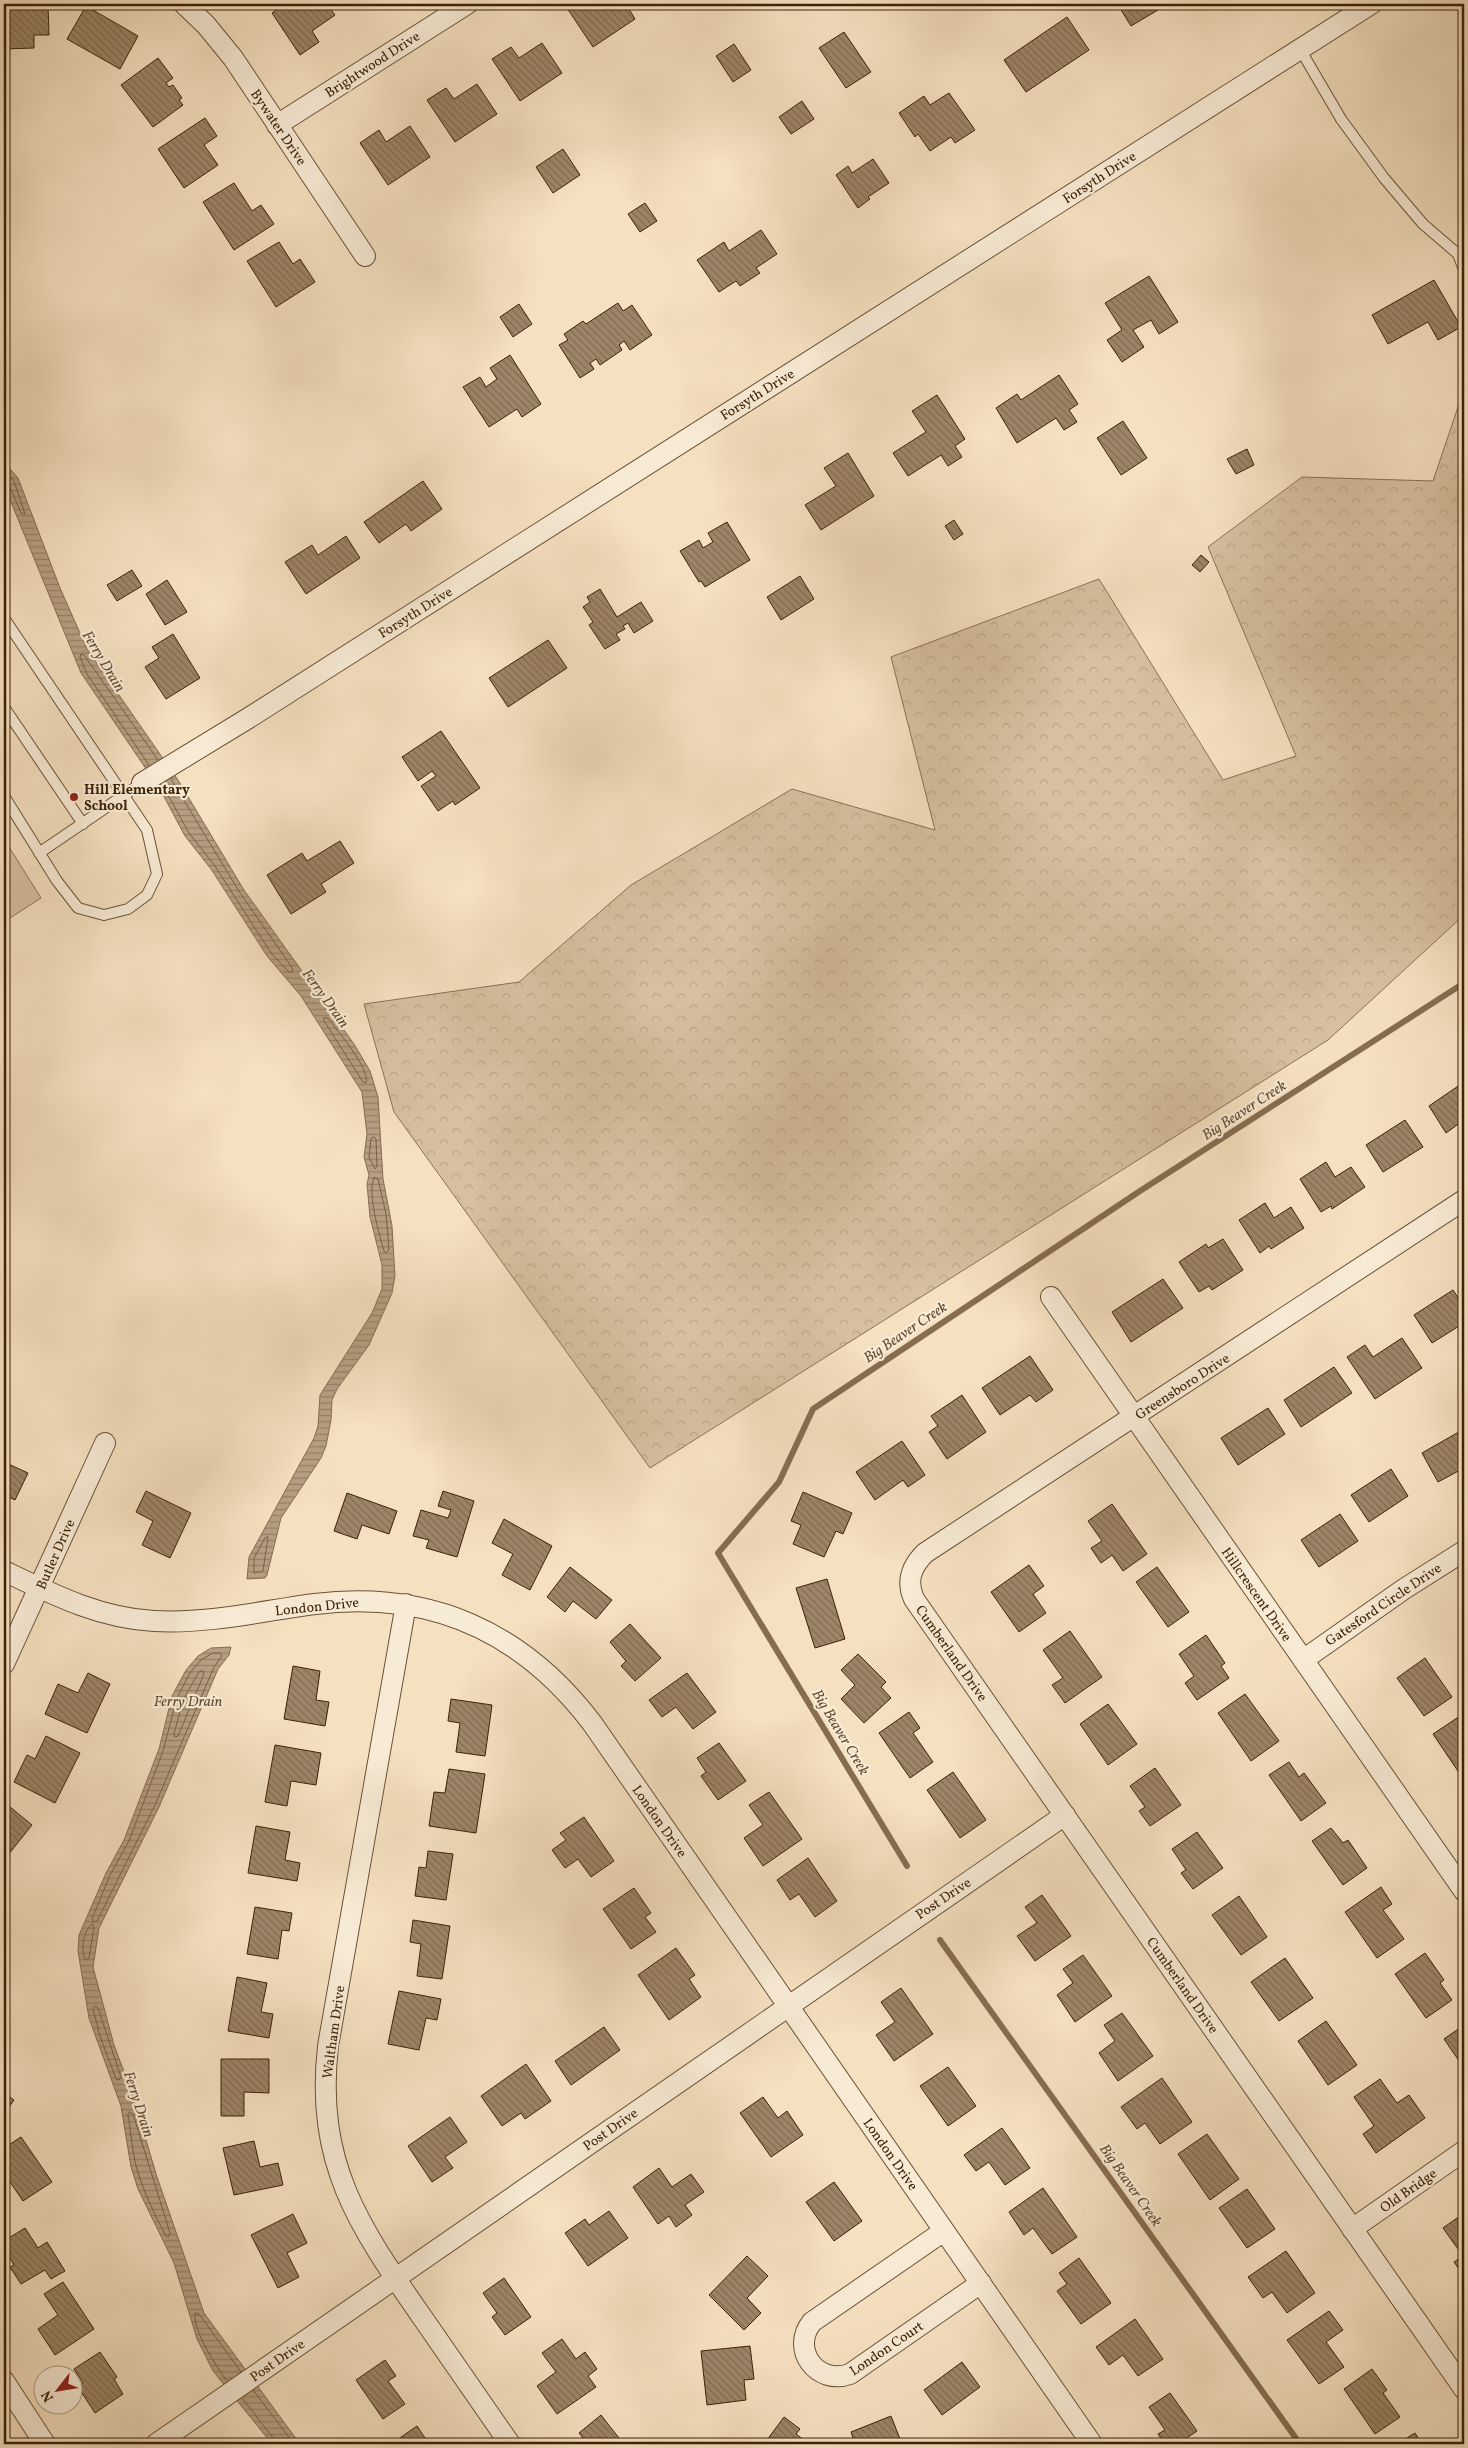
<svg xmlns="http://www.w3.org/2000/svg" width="1468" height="2448" font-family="Vollkorn,serif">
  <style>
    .forest { fill: url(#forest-crowns); stroke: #8a7153 }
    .park { fill: #d6c0a0; stroke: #8a7153 }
    .water { fill: url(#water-rules); stroke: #866d50 }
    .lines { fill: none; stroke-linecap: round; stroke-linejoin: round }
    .shore { stroke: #7a6044; stroke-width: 1 }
    .stream { stroke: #866d50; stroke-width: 6 }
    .building { fill: url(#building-back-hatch); stroke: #3d2206 }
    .service-casing { stroke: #6b5234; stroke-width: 12 }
    .minor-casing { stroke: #6b5234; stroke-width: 22 }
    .service { stroke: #f8ebd6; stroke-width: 10 }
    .minor { stroke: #f8ebd6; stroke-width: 20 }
    .poi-dot { fill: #8f2418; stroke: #f8ebd6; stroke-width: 2 }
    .labels { text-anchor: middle; stroke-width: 4.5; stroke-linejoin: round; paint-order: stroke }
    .street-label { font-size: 14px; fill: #3d2206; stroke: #f8ebd6 }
    .poi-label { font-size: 14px; font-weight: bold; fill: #3d2206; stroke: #f8ebd6; text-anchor: start }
    .water-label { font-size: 15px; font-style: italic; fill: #674e31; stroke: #f8ebd6 }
  </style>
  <defs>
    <pattern id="forest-crowns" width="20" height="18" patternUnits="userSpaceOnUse" patternTransform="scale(1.25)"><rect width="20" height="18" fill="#d6c0a0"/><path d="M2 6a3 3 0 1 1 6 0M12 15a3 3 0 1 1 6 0" fill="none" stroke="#b9a588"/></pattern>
    <pattern id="water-rules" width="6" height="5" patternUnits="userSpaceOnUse" patternTransform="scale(1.25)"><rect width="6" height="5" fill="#b69f81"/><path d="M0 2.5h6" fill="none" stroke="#958168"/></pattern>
    <pattern id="building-back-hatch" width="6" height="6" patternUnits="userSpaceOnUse" patternTransform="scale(1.25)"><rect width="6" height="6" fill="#9d8567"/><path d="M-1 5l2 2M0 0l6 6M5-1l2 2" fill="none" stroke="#816c53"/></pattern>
  </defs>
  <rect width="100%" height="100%" fill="#f5e0c0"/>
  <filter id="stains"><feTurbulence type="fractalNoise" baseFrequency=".004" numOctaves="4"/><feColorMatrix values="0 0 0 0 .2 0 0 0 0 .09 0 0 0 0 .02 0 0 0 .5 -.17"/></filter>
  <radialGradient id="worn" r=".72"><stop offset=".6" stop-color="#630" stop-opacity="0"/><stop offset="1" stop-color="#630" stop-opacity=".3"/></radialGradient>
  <!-- forest -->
  <path class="forest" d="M1464,399V915L1328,1040L650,1468L394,1112L364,1004L519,982L631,885L792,789L935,830L891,657L1099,579L1223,780L1296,756L1208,547L1302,477L1433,481L1459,404Z"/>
  <!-- park -->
  <path class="park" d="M4,839L41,898L10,918L4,908Z"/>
  <!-- water -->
  <path class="water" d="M4,462L18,478L60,588L87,649L178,780L244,890L354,1044L370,1071L378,1097L383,1179L392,1226L395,1276L392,1293L369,1345L337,1389L332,1400L331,1420L326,1446L321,1458L281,1518L267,1575L265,1578L247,1579L249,1557L314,1438L318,1426L320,1395L372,1313L382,1289V1265L370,1217L367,1184L369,1175L364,1157L367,1134L362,1092L301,996L267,956L211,869L185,836L161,791L81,673L4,485Z
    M231,1647L229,1655L218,1669L159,1807L99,1928L93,1967L114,2045L132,2093L157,2177L204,2313L300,2444H272L213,2371L197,2339L174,2263L138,2189L131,2167L121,2106L89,2018L78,1951L79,1935L106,1873L124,1840L159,1749L172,1696L186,1670L198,1656L211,1648Z"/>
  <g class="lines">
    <!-- shore -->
    <path class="shore" d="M4,469L14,481L25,514L21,513L10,487L4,484
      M149,765L87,674L80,657L81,654L84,655L158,760
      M162,784L189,833L215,866L271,953L289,972H292L293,969L240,893L171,779
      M324,1018H328C337,1031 370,1068 366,1083L363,1082L324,1021Z
      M374,1137L376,1139L377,1166L375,1169L369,1157L371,1139Z
      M374,1178L378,1179L386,1214L389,1250L386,1253L384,1251C379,1233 367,1194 374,1178Z
      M268,1537L263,1571L254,1573V1558L265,1538Z
      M213,1653H220L222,1656L214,1667L155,1805L97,1921L93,1922L92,1919L110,1875L129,1841L163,1751L177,1698L190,1673L201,1660Z
      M200,1671H203L204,1674L178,1736L175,1737L174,1734L183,1700Z
      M92,1924L94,1927L89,1958L86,1960C80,1951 83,1931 92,1924Z
      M95,2006L98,2008L121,2077L119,2080L116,2079L100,2036L93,2009Z
      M130,2112L133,2114L170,2233L168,2237L166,2236C154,2214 143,2190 136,2166C132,2149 131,2132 128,2115Z
      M227,2381C217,2368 192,2329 195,2313L199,2314L241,2372
      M253,2390L294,2444
      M242,2398L274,2439L275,2444"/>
    <!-- stream -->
    <path class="stream" d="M907,1866L718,1553L779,1482L813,1409L1140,1191L1464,983
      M940,1940L1300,2444"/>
  </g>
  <!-- building -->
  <path class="building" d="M4,4H48L49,35H34V48L4,49Z
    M286,4H327L335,15L312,31L319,42L300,55L272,13Z
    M567,4H626L635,19L593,47L565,5Z
    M1119,4H1168L1131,26L1118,5Z
    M86,6L138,36L120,69L67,39Z
    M1067,17L1089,50L1026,92L1004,60Z
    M844,32L871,72L846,88L819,48Z
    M542,43L562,73L520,101L492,59L511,47L519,58Z
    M734,44L751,70L733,82L716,56Z
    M158,58L173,78L166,83L169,87L173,85L182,98L179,100L183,105L153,127L121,85Z
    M477,84L497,114L455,142L427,100L446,88L454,99Z
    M949,93L975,130L955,143L951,137L930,151L918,134L915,137L899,113L924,96L930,105Z
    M802,101L814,119L791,134L779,117Z
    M205,118L217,136L204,145L218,165L184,188L158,149Z
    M410,126L430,157L388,185L360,143L379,130L386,142Z
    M563,149L580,175L553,193L536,167Z
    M873,159L889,183L868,197L870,199L858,208L836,175L848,166L852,173Z
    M234,183L252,211L261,205L274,224L234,250L203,202Z
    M645,203L657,221L640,232L628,214Z
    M761,230L777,254L756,268L760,273L740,286L736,281L719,292L697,260L724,242L729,251Z
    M279,242L293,264L300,259L315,282L276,307L247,261Z
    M1149,276L1178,322L1159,334L1151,320L1133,330L1144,347L1122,362L1107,340L1122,330L1105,303Z
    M1434,280L1461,327L1438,340L1428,322L1388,344L1372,315Z
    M618,303L623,311L632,305L652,335L630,350L624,341L619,345L622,350L600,365L596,359L590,363L594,369L580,378L559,345L568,340L564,334L583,321L586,324Z
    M519,304L532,324L513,337L500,317Z
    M510,355L541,404L522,417L517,409L489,427L463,387L480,377L486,387L497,379L490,368Z
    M1059,375L1078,404L1069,410L1077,422L1064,430L1056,418L1017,443L996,408L1017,394L1021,400Z
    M937,395L965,439L955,446L962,457L948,466L941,455L908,476L893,453L926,432L912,411Z
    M1123,421L1147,458L1121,475L1097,438Z
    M1247,449L1254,465L1236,474L1227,459Z
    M848,453L874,496L821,530L805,505L836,486L824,468Z
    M423,481L442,509L411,531L406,524L379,543L364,522Z
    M954,520L963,534L954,540L945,526Z
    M727,522L750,560L705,587L701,581L699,582L680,551L699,540L703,548L713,542L708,533Z
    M346,536L360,558L306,594L285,562L312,545L318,555Z
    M1201,555L1209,562L1200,572L1192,565Z
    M132,570L142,586L117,601L107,585Z
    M800,576L814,599L781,620L767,597Z
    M167,580L187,612L165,625L146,594Z
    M600,589L617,617L641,602L653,621L634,633L628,623L623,626L625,629L616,634L620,640L605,649L589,625L593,622L583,607L590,602L587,597Z
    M173,634L200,678L166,699L145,667L159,658L152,647Z
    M548,640L567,668L508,707L489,678Z
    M441,731L480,788L455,805L453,801L438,811L421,786L436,776L432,771L418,781L402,757Z
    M340,841L354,863L321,884L326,892L291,914L267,875L302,853L307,861Z
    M1464,1082V1120L1446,1133L1429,1106Z
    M1405,1120L1423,1147L1383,1172L1366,1145Z
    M1326,1162L1335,1177L1351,1167L1365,1187L1332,1209L1331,1206L1321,1212L1300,1179Z
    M1265,1203L1274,1218L1291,1207L1304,1228L1271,1249L1269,1246L1260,1253L1239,1220Z
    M1223,1239L1243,1270L1212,1290L1209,1286L1199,1292L1179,1262L1206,1244L1208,1248Z
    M1163,1279L1183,1308L1131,1342L1112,1312Z
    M1453,1290L1464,1307V1323L1432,1343L1414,1315Z
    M1402,1338L1422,1368L1375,1399L1347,1357L1365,1345L1373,1357Z
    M1030,1356L1053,1390L1036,1402L1030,1395L1000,1415L982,1388Z
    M1334,1367L1352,1393L1301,1427L1284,1400Z
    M962,1395L986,1432L947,1459L929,1432L938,1426L931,1416Z
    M1268,1408L1285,1434L1238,1465L1221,1438Z
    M1464,1429V1468L1438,1482L1422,1453Z
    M902,1441L925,1475L908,1487L903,1480L875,1500L856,1472Z
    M4,1462L28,1473L15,1500L4,1495Z
    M1391,1469L1408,1496L1369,1522L1351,1495Z
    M146,1491L191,1513L170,1558L142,1545L153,1521L136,1512Z
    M443,1491L474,1501L457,1557L426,1548L429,1540L413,1536L421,1510L448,1518L451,1510L438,1506Z
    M803,1492L852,1513L843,1534L836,1531L824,1557L793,1544L801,1525L791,1521Z
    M347,1493L397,1511L389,1534L362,1525L357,1539L334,1531Z
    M1112,1504L1147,1554L1123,1571L1112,1555L1101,1563L1091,1548L1102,1541L1088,1521Z
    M1340,1514L1358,1541L1319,1567L1301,1540Z
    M504,1519L552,1546L530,1590L502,1575L513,1554L492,1543Z
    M1029,1565L1044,1586L1033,1594L1046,1613L1019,1632L991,1592Z
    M570,1567L612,1600L596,1619L573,1601L565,1612L547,1597Z
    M1157,1567L1189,1612L1168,1627L1136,1582Z
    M827,1579L845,1639L815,1648L796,1588Z
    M630,1624L661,1658L635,1681L621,1666L626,1661L610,1642Z
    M1070,1631L1102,1677L1065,1703L1052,1685L1063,1678L1043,1650Z
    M1206,1635L1225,1663L1221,1666L1229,1678L1197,1700L1185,1683L1194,1676L1179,1654Z
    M858,1654L886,1682L881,1687L891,1698L864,1723L841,1699L855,1685L841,1670Z
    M1425,1658L1452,1697L1424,1716L1397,1678Z
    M293,1666L320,1671L316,1700L329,1702L325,1726L284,1719Z
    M88,1673L110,1684L87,1733L45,1714L58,1684L78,1693Z
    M687,1673L716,1712L693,1729L676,1707L662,1717L649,1700Z
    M1245,1694L1279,1741L1251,1761L1218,1713Z
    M451,1699L492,1705L485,1756L456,1752L460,1723L448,1721Z
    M1108,1704L1137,1744L1108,1765L1080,1724Z
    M909,1712L920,1728L913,1733L933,1762L910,1778L879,1733Z
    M1460,1716L1464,1722V1780L1433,1734Z
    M46,1736L80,1753L55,1803L14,1782L27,1755L35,1759Z
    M719,1743L746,1781L718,1800L701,1776L706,1772L697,1758Z
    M275,1745L321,1753L316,1785L291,1781L287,1806L265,1802Z
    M1289,1762L1299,1777L1304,1773L1326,1803L1301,1821L1269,1775Z
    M1155,1768L1181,1805L1150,1826L1139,1811L1145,1807L1130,1786Z
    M449,1769L485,1774L476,1833L429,1826L434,1792L445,1793Z
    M953,1772L986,1820L960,1838L927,1790Z
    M769,1792L802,1839L763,1866L744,1838L763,1825L749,1805Z
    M4,1802L32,1825L4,1860Z
    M584,1817L614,1861L591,1877L578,1859L565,1868L552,1850L566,1840L560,1833Z
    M256,1826L290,1832L285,1860L300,1863L297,1881L248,1873Z
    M1331,1828L1343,1843L1348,1840L1367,1868L1343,1885L1312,1841Z
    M1197,1832L1223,1868L1193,1889L1181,1873L1186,1870L1172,1849Z
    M428,1851L453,1854L446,1900L415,1896L419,1867L426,1868Z
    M808,1858L837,1901L815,1917L799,1894L790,1900L777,1880Z
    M1381,1887L1392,1904L1383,1910L1404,1939L1377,1958L1345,1912Z
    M634,1888L651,1913L645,1917L656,1932L631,1949L603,1909Z
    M1042,1895L1071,1936L1035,1961L1017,1936L1037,1923L1025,1907Z
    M1239,1896L1267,1937L1241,1955L1212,1915Z
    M255,1907L292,1913L289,1931L282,1930L278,1959L247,1954Z
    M413,1920L450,1926L442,1979L417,1976L421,1944L410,1942Z
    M676,1948L695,1975L689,1979L701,1997L669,2020L638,1975Z
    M1425,1953L1444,1980L1440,1983L1452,2000L1426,2018L1395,1974Z
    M1083,1955L1112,1996L1075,2022L1057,1995L1073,1983L1063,1969Z
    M1285,1958L1313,1998L1279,2021L1251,1982Z
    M237,1977L267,1983L261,2012L273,2014L269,2038L228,2031Z
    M901,1988L933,2034L894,2061L876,2035L895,2022L881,2002Z
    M399,1991L441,1999L437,2020L426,2018L419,2050L388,2044Z
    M1122,2013L1153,2056L1118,2081L1099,2053L1115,2041L1104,2025Z
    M1326,2021L1357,2065L1328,2085L1298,2041Z
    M1464,2025V2068L1444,2039Z
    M604,2027L620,2050L571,2085L555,2061Z
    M221,2059H269V2093L244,2092V2116H221Z
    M526,2064L551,2101L525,2119L521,2113L502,2126L481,2096Z
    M948,2067L976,2106L948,2126L920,2086Z
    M1162,2078L1192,2122L1160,2144L1145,2123L1137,2129L1121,2107Z
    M1380,2079L1397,2103L1409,2095L1425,2118L1376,2153L1363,2134L1374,2126L1354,2097Z
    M4,2093L14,2100L4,2114Z
    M763,2097L778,2118L787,2111L803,2135L771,2157L740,2113Z
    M450,2117L467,2142L445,2157L453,2168L432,2182L408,2146Z
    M1002,2128L1030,2168L1005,2185L989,2162L976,2171L964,2155Z
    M1207,2134L1239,2179L1210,2200L1178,2154Z
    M21,2137L52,2182L23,2201L4,2173V2148Z
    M254,2141L260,2167L278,2163L283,2185L234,2195L223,2148Z
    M659,2168L672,2187L691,2174L704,2192L685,2205L692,2215L676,2227L669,2216L658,2224L633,2187Z
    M834,2182L862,2221L834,2241L806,2202Z
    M1043,2188L1077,2237L1052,2254L1033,2228L1024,2235L1009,2212Z
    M1247,2189L1275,2229L1247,2248L1219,2208Z
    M609,2211L628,2238L588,2266L565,2233L585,2219L589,2225Z
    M1464,2213V2276L1454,2262L1463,2256L1443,2228Z
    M293,2214L307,2243L287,2253L299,2277L278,2288L251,2235Z
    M25,2228L38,2248L47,2242L65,2271L51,2279L45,2270L21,2284L10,2267L14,2265L4,2247V2241Z
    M1286,2251L1315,2293L1287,2313L1272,2292L1263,2298L1248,2277Z
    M747,2256L768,2276L747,2298L761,2313L744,2330L709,2295Z
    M1079,2258L1111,2303L1081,2324L1057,2291L1067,2284L1059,2273Z
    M504,2278L531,2317L505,2335L492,2317L497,2313L483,2293Z
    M63,2282L94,2329L55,2355L38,2329L58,2315L44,2294Z
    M1329,2311L1343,2330L1326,2342L1344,2367L1319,2384L1287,2340Z
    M1135,2319L1163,2359L1138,2376L1123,2355L1109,2365L1096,2347Z
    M562,2339L576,2359L585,2352L597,2369L588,2376L596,2387L557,2414L537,2386L556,2372L542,2353Z
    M750,2346L754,2379L744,2380L746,2400L707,2405L701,2351Z
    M100,2352L117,2377L114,2379L123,2394L95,2413L78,2387L83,2383L74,2369Z
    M385,2360L396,2376L388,2381L405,2404L383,2419L356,2380Z
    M962,2362L980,2387L942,2415L924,2390Z
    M1372,2369L1387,2390L1383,2393L1400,2417L1375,2434L1344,2389Z
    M1170,2393L1197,2431L1178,2444H1165L1158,2434L1165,2430L1149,2407Z
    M601,2415L611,2428L624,2444H588L579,2433Z
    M891,2416L902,2444H855L851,2432Z
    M784,2417L800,2429L796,2434L809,2444H764Z
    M417,2426L429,2444H395L394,2442Z
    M1415,2433L1422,2444H1398L1410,2436Z"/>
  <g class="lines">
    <defs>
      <path id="service" d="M1300,49L1341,119L1384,178L1423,224L1458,254L1464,270
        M4,618L147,830L157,874L147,895L128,909L104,915L78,908L57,881L4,796
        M4,707L83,824
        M39,853L142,783"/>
      <path id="minor" d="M184,4L206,25L233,58L365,256
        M277,125L467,4
        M142,783L247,719L1371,4
        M1464,1200L925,1553C911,1567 906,1581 914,1599L1464,2389
        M1051,1297L1464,1891
        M4,1571C52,1594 99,1618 154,1621C208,1624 262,1611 315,1604C430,1590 523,1632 592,1723L1092,2444
        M406,1604L328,2046C315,2163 358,2225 422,2317C451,2359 481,2402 510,2444
        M1303,1660L1404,1589L1464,1551
        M4,1664L105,1443
        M1352,2229L1464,2151
        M944,2231L812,2322C790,2349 817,2386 850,2374L981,2283
        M4,2381L45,2444
        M156,2444L1065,1815"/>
    </defs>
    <!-- service casing -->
    <use href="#service" class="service-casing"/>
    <!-- minor casing -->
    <use href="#minor" class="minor-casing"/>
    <!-- service -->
    <use href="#service" class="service"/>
    <!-- minor -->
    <use href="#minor" class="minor"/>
  </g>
  <!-- markers -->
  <circle class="poi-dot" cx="74" cy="797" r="5"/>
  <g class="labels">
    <!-- street labels -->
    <g class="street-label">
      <text transform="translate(372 64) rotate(-33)" y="5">Brightwood Drive</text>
      <text transform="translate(279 127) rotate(56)" y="5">Bywater Drive</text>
      <text transform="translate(1099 177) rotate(-33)" y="5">Forsyth Drive</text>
      <text transform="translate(757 394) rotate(-32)" y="5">Forsyth Drive</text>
      <text transform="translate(415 612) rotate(-32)" y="5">Forsyth Drive</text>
      <text transform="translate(1182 1386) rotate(-33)" y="5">Greensboro Drive</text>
      <text transform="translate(55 1554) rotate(-66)" y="5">Butler Drive</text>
      <text transform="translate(1257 1594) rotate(55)" y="5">Hillcrescent Drive</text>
      <text transform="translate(1383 1604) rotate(-34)" y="5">Gatesford Circle Drive</text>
      <text transform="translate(317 1606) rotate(-6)" y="5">London Drive</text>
      <text transform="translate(952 1653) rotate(55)" y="5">Cumberland Drive</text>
      <text transform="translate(660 1821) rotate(55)" y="5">London Drive</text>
      <text transform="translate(943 1898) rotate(-34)" y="5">Post Drive</text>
      <text transform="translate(1183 1985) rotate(55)" y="5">Cumberland Drive</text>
      <text transform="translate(333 2032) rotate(-82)" y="5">Waltham Drive</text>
      <text transform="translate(610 2129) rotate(-35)" y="5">Post Drive</text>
      <text transform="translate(891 2154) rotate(55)" y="5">London Drive</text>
      <text transform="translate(1408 2190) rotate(-35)" y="5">Old Bridge</text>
      <text transform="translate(886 2348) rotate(-34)" y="5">London Court</text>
      <text transform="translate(277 2360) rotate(-35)" y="5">Post Drive</text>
    </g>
    <!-- poi labels -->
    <g class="poi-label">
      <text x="84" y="794">Hill Elementary<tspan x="84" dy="16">School</tspan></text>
    </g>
    <!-- water labels -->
    <g class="water-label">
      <text transform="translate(104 661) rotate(59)" y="5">Ferry Drain</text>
      <text transform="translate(326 998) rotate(54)" y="5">Ferry Drain</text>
      <text transform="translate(1244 1110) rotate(-33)" y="5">Big Beaver Creek</text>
      <text transform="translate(905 1332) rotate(-34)" y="5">Big Beaver Creek</text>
      <text x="188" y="1706">Ferry Drain</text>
      <text transform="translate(841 1732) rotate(59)" y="5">Big Beaver Creek</text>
      <text transform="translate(139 2104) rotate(72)" y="5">Ferry Drain</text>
      <text transform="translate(1131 2185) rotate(55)" y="5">Big Beaver Creek</text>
    </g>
  </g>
  <!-- margin -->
  <rect width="1468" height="2448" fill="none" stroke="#f5e0c0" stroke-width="20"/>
  <rect x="5" y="5" width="1458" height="2438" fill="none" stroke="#3d2206" stroke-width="2.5"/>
  <rect x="10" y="10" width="1448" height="2428" fill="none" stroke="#3d2206"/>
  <!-- north arrow -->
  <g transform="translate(58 2390) rotate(239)"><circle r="24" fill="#f8ebd6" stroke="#ad9b83"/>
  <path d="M0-4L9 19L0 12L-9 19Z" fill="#8f2418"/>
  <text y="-8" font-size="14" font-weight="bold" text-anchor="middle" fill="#3d2206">N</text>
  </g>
  <rect width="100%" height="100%" filter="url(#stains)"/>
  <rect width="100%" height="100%" fill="url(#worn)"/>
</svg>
